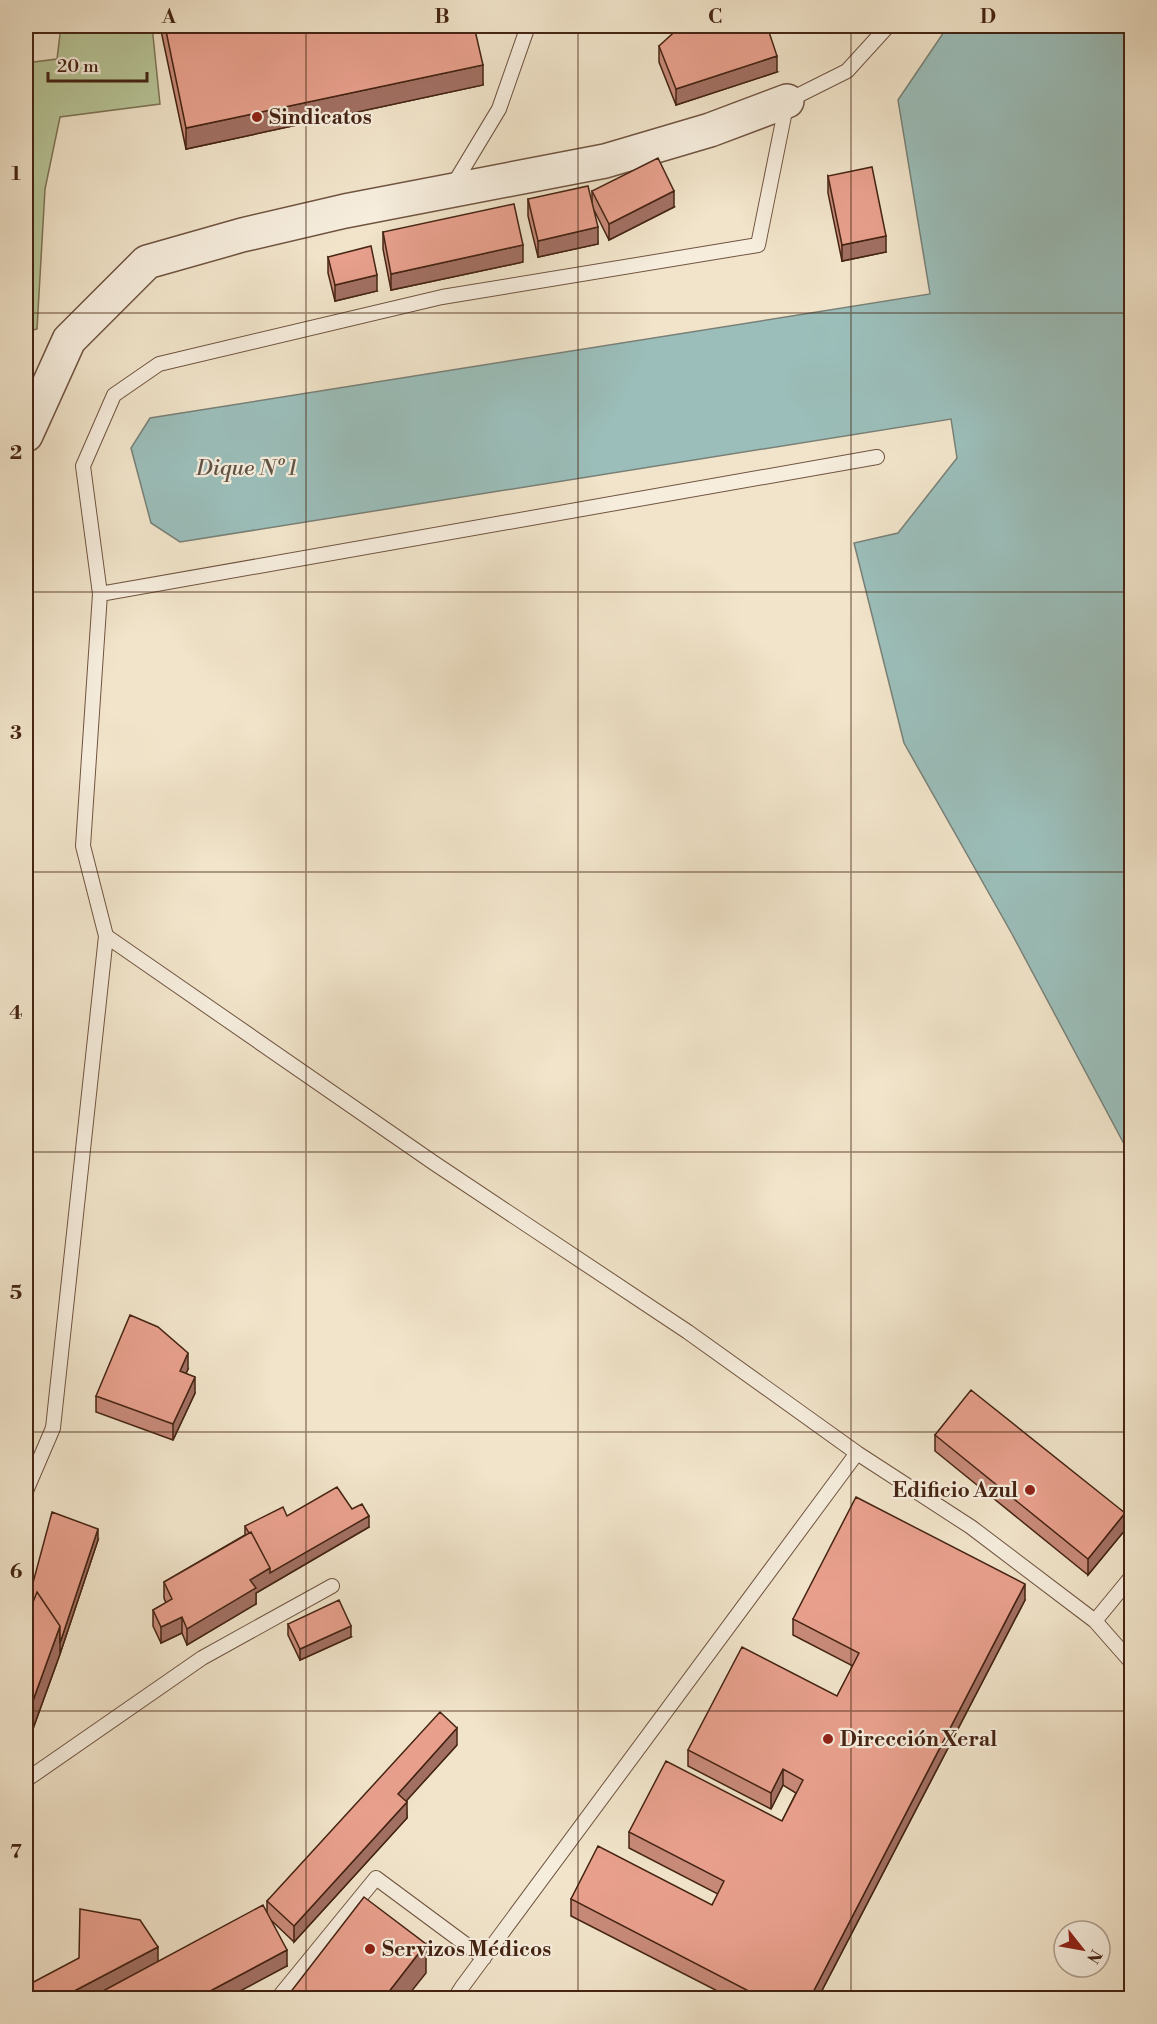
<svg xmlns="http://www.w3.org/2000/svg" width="1157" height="2024" font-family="'Libre Bodoni',serif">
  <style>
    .green { fill: #b7c598; stroke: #7e7456; stroke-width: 1.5 }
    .water { fill: #9bbeba; stroke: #798077; stroke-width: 1.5 }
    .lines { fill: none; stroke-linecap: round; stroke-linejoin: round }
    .service-casing { stroke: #705441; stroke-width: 16 }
    .tertiary-casing { stroke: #705441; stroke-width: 36 }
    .service { stroke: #f6eddd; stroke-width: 14 }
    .tertiary { stroke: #f6eddd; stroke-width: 33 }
    .wall { fill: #c88a79; stroke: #452413; stroke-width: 1.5 }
    .shaded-wall { fill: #a27063; stroke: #452413; stroke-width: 1.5 }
    .building { fill: #e8a08d; stroke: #452413; stroke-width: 1.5 }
    .grid { fill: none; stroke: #452413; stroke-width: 1.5; stroke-opacity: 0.55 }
    .poi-dot { fill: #8f2418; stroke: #f6eddd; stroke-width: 2 }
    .labels { text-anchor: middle; stroke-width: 4.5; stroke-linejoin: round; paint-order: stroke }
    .poi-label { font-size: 21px; font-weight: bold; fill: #452413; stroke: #f6eddd; text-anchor: start }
    .water-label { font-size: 22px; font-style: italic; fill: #5f5245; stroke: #f6eddd }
    .neatline { fill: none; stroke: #452413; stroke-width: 2 }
    .grid-label { font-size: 20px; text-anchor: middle; font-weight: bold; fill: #452413 }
  </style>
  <rect width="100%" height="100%" fill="#f1e4ca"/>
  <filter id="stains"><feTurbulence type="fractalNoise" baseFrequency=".00333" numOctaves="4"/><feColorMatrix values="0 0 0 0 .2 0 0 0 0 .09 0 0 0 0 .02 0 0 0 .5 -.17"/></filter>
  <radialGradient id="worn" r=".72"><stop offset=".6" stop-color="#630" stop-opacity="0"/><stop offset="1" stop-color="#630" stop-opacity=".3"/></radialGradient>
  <!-- green -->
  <path class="green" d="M61,26H152L160,104L60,117L45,189L37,329L26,332V63L57,59Z"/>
  <!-- water -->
  <path class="water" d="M948,26H1131V1157L1012,934L904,743L854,543L898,533L957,458L951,419L180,542L151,523L131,448L150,418L930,294L898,100Z"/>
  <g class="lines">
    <defs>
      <path id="service" d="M452,187L499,109L528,26
        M100,594L877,457
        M857,1453L971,1527L1095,1621L1132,1663
        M26,1491L53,1428L106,936
        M1095,1621L1132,1576
        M26,1780L202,1658L332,1586
        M278,1998L376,1878L484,1958
        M455,1998L462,1987L857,1453L688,1332L434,1163L106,936L83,846L100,594L83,466L114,395L159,364L442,297L758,245L787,101L847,71L888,26"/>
      <path id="tertiary" d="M26,435L69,340L147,262L242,235L345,211L605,161L710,130L787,101"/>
    </defs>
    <!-- service casing -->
    <use href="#service" class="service-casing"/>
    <!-- tertiary casing -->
    <use href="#tertiary" class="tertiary-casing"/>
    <!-- service -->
    <use href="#service" class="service"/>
    <!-- tertiary -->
    <use href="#tertiary" class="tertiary"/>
  </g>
  <!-- wall -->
  <path class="wall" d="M160,26H474L483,85L186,149Z
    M659,46L777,72L676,105L659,62Z
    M828,176L886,252L842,261L828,193Z
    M592,191L674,207L609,240L594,210L598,244L538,257L528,216V199L592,203Z
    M383,232L523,262L391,290L383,249Z
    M328,257L377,291L335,301L328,273Z
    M188,1369L186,1373L195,1393L173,1440L96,1412V1396Z
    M935,1435L1125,1530L1088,1575L935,1451Z
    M352,1509L369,1527L256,1593V1604L187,1645L182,1633L161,1643L153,1626V1610L166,1603L164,1598V1582L245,1535V1526L287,1516Z
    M98,1540L60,1654L26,1748V1620L27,1616V1605Z
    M1025,1600L818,1998H731L571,1916V1899L712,1905L718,1894L629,1848V1832L782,1821L796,1793L783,1785L771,1809L688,1766V1750L837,1696L853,1666L793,1635V1619Z
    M288,1624L351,1637L300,1660L288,1635Z
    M457,1745L406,1801L407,1818L294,1942L272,1921L287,1966L158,1962L267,1913V1901Z"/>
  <!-- shaded-wall -->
  <path class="shaded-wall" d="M777,56V72L676,105V89Z
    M483,65V85L186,149V128Z
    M674,191V207L609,240V224Z
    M598,227V244L538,257V241Z
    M886,236V252L842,261V245Z
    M523,245V262L391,290V274Z
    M377,275V291L335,301V285Z
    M188,1353V1369L180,1387V1371Z
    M195,1377V1393L173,1440V1424Z
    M1125,1513V1530L1088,1575V1559Z
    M369,1516V1527L256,1593V1604L187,1645V1629L250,1580L270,1568Z
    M98,1529V1540L60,1654V1643Z
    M1025,1584V1600L818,1998H810Z
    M182,1617V1633L161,1643V1627Z
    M60,1626V1654L26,1748V1720Z
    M351,1626V1637L300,1660V1649Z
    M457,1728V1745L398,1810V1794Z
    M783,1769V1785L771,1809V1793Z
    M407,1802V1818L294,1942V1926Z
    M32,1918V1929L26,1933V1922Z
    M426,1944V1973L406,1998H384Z
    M158,1947V1964L92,1998H61Z
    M287,1950V1966L227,1998H197Z"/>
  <!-- building -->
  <path class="building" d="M165,26H474L483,65L186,128Z
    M681,26H767L777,56L676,89L659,46Z
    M658,158L674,191L609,224L592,191Z
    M872,167L886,236L842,245L828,176Z
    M588,186L598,227L538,241L528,199Z
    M514,204L523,245L391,274L383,232Z
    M371,246L377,275L335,285L328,257Z
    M130,1315L158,1327L188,1353L180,1371L195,1377L173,1424L96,1396Z
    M971,1390L1125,1513L1088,1559L935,1435Z
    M337,1487L352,1509L362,1504L369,1516L270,1573V1568L251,1532L249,1533L245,1526L283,1507L287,1516Z
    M856,1497L1025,1584L810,1998H762L571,1899L598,1846L712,1905L724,1881L629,1832L666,1761L782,1821L803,1780L783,1769L771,1793L688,1750L742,1647L837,1696L859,1653L793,1619Z
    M52,1512L98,1529L60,1643V1626L37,1592L31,1607L27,1605Z
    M251,1532L270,1568L250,1580L256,1588L187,1629L182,1617L161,1627L153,1610L172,1599L164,1582Z
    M37,1592L60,1626L26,1720V1620Z
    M339,1600L351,1626L300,1649L288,1624Z
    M440,1712L457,1728L398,1794L407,1802L294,1926L267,1901Z
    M364,1897L426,1944L384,1998H286Z
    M263,1905L287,1950L197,1998H90Z
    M26,1908L32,1918L26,1922Z
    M80,1909L140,1920L158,1947L61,1998H26V1986L79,1958Z"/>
  <!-- grid -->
  <path class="grid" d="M306,26V1998M578,26V1998M851,26V1998M26,313H1132M26,592H1132M26,872H1132M26,1152H1132M26,1432H1132M26,1711H1132"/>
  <!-- markers -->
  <g class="poi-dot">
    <circle cx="257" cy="117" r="6"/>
    <circle cx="1030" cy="1490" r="6"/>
    <circle cx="828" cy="1739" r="6"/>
    <circle cx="370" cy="1949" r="6"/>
  </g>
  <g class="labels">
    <!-- poi labels -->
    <g class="poi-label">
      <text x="269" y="124">Sindicatos</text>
      <text x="1018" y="1497" text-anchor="end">Edificio Azul</text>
      <text x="840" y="1746">Dirección Xeral</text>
      <text x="382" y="1956">Servizos Médicos</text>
    </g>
    <!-- water labels -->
    <g class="water-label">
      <text x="246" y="475">Dique Nº 1</text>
    </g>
  </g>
  <!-- margin -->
  <rect width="1157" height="2024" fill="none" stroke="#f1e4ca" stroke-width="66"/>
  <!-- north arrow -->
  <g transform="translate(1082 1949) rotate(121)"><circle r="28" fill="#f6eddd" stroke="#af9d8c" stroke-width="1.5"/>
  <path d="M0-4.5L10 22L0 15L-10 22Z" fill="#8f2418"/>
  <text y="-9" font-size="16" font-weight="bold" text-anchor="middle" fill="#452413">N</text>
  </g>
  <!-- scale -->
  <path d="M48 72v9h99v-9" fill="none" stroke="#452413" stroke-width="3"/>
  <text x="57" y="72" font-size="18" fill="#452413" stroke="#f6eddd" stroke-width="4.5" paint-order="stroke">20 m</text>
  <rect x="33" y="33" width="1091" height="1958" class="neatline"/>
  <g class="grid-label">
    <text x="169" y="23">A</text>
    <text x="442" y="23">B</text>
    <text x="715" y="23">C</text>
    <text x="988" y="23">D</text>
    <text x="16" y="180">1</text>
    <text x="16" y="459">2</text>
    <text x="16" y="739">3</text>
    <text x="16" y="1019">4</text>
    <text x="16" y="1299">5</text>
    <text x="16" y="1578">6</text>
    <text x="16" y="1858">7</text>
  </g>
  <rect width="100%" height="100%" filter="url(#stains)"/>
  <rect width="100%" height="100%" fill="url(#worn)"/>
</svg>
